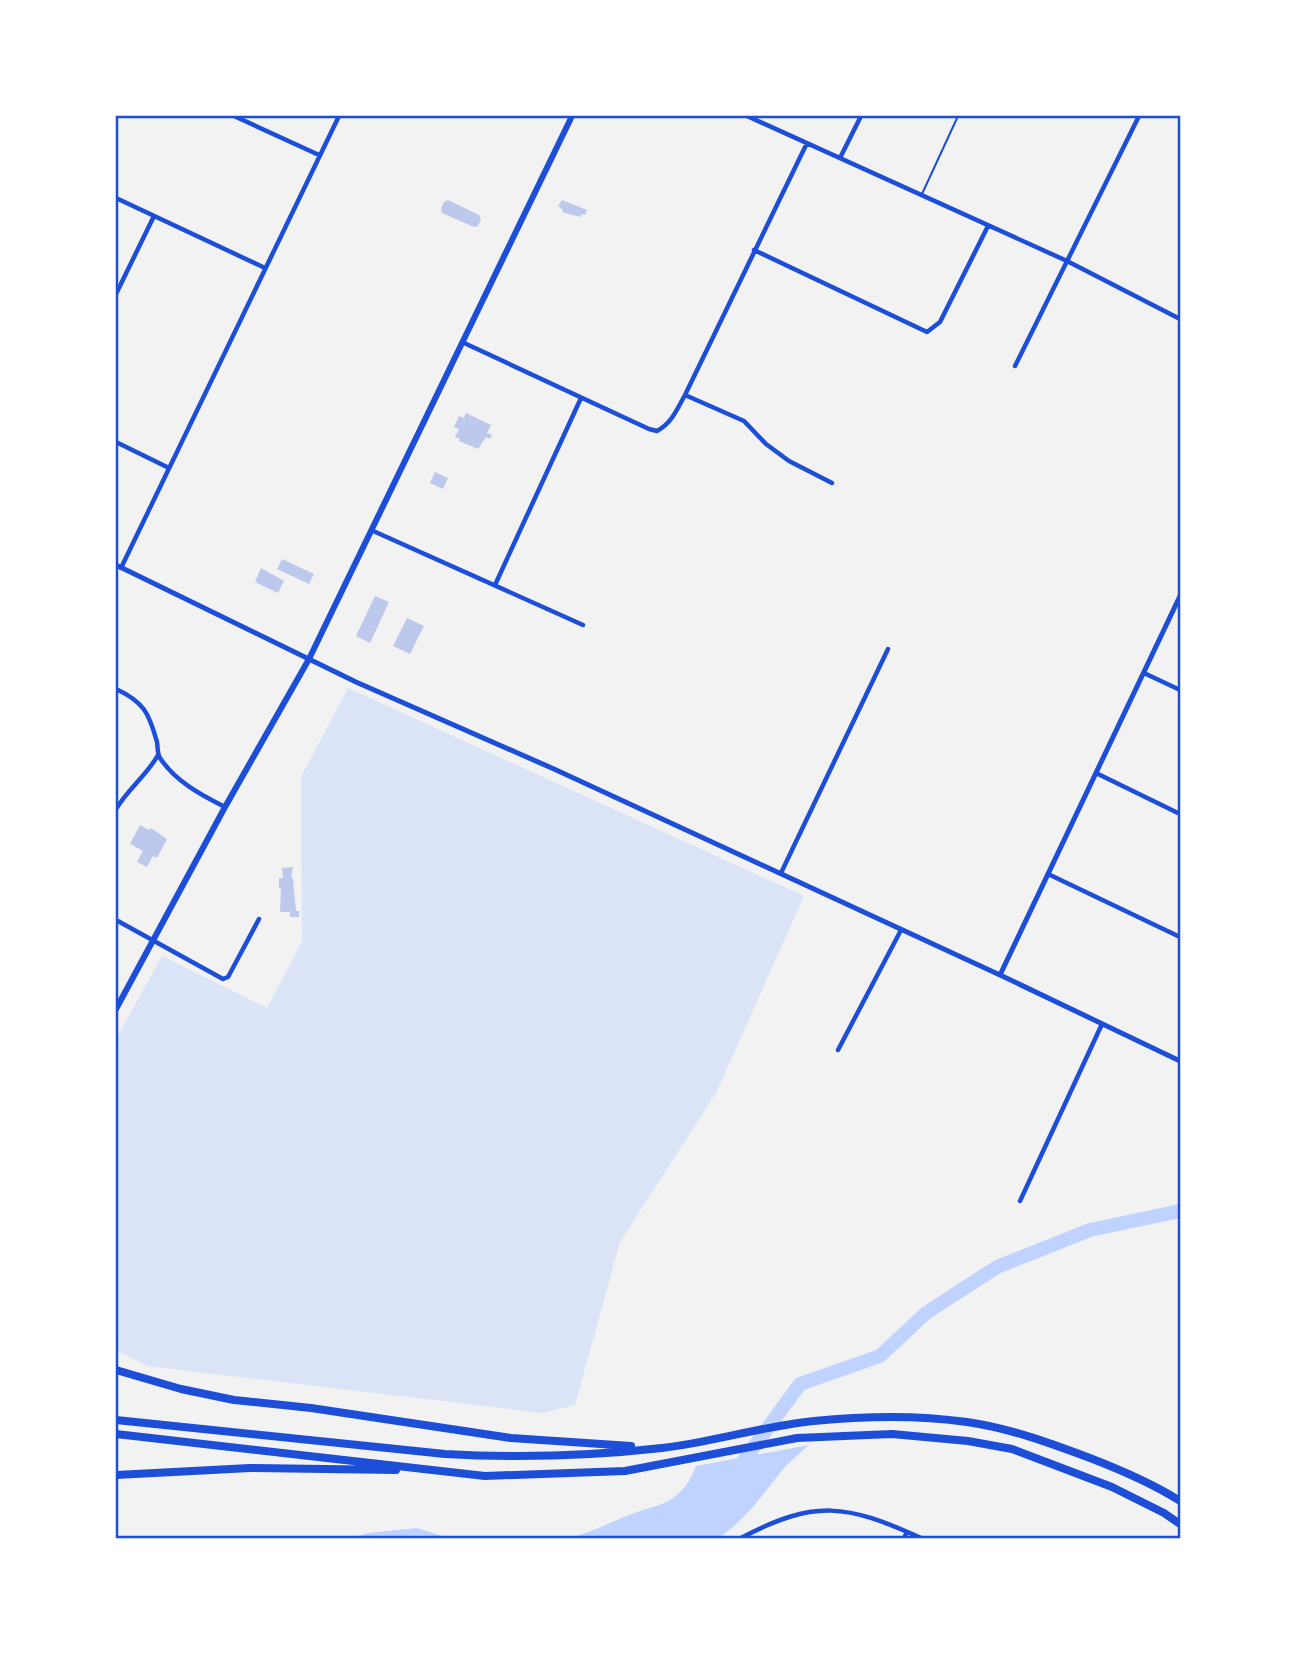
<svg xmlns="http://www.w3.org/2000/svg" width="1296" height="1654" font-family="'Varela Round',sans-serif">
  <style>
    .green { fill: #dbe4f7 }
    .water { fill: #bfd3fe }
    .lines { fill: none; stroke-linecap: round; stroke-linejoin: round }
    .river { stroke: #bfd3fe; stroke-width: 14 }
    .building { fill: #bdc9ec }
    .service { stroke: #1d4ed8; stroke-width: 2 }
    .minor { stroke: #1d4ed8; stroke-width: 4.5 }
    .tertiary { stroke: #1d4ed8; stroke-width: 5 }
    .primary { stroke: #1d4ed8; stroke-width: 6 }
    .motorway { stroke: #1d4ed8; stroke-width: 8 }
    .neatline { fill: none; stroke: #1d4ed8; stroke-width: 2.5 }
  </style>
  <rect width="100%" height="100%" fill="#f2f2f2"/>
  <!-- green -->
  <path class="green" d="M348,688L804,896L716,1093L620,1242L575,1405L543,1413L147,1366L116,1350V1039L162,956L267,1008L302,941L301,777Z"/>
  <!-- water -->
  <path class="water" d="M809,1445C801,1452 793,1459 785,1467C763,1493 747,1520 718,1538H570C595,1531 619,1518 643,1510C655,1506 664,1505 674,1497C686,1489 691,1478 696,1466Z
    M417,1528L449,1538H353L368,1533Z"/>
  <g class="lines">
    <!-- river -->
    <path class="river" d="M737,1470L800,1384L880,1356L926,1313L997,1267L1090,1230L1180,1211"/>
  </g>
  <!-- building -->
  <path class="building" d="M448,200L479,215L481,219L478,226L474,227L442,213L441,208L444,202Z
    M562,200L587,210L585,215L582,214L580,217L562,212L563,210L558,206Z
    M466,413L491,425L487,433L492,435L490,439L486,437L478,449L459,441L460,439L455,437L459,429L454,427L459,416L464,418Z
    M435,472L448,478L443,489L430,483Z
    M282,559L314,574L309,584L277,569Z
    M261,568L284,581L278,593L255,582Z
    M375,596L389,602L370,643L356,636Z
    M407,618L424,626L410,654L393,646Z
    M140,825L149,830L151,828L167,839L157,858L153,856L147,867L137,862L143,851L130,844Z
    M293,867L291,878H293L296,911H299V917H290V912H280L281,888H279V878H283L282,868Z"/>
  <g class="lines">
    <!-- service -->
    <path class="service" d="M922,194L958,116"/>
    <!-- minor -->
    <path class="minor" d="M234,116L319,155
      M747,116L1067,261L1180,319
      M840,158L861,116
      M116,198L265,268
      M754,250L927,332L940,322L988,226
      M116,294L154,216
      M462,342L649,429L657,431C672,423 677,409 685,395L807,143
      M1015,366L1139,116
      M685,395L744,421L766,444L789,461L832,483
      M116,442L169,468
      M371,530L583,625
      M121,568L339,116
      M495,585L581,398
      M1144,673L1180,690
      M116,689C144,702 149,713 157,742C158,748 157,753 160,758C175,781 201,795 225,807
      M1096,773L1180,814
      M116,809C128,789 147,775 158,755
      M781,873L888,649
      M1048,874L1180,937
      M116,920L223,979L228,977L259,919
      M838,1050L901,930
      M1020,1201L1102,1024
      M741,1538C815,1499 846,1504 921,1538
      M904,1538L907,1532"/>
    <!-- tertiary -->
    <path class="tertiary" d="M116,565L356,682L554,769L1000,975L1180,1061
      M1000,975L1180,596"/>
    <!-- primary -->
    <path class="primary" d="M116,1009L225,807L309,659L572,116"/>
    <!-- motorway -->
    <path class="motorway" d="M116,1370L181,1389L234,1400L311,1408L511,1438L631,1446
      M116,1420L445,1454C517,1458 590,1456 662,1448C713,1442 763,1426 814,1421C863,1416 918,1415 967,1422C1009,1428 1050,1443 1090,1458C1121,1470 1152,1483 1180,1501
      M116,1434L485,1476L625,1471L797,1438L892,1434L968,1441L1012,1449L1112,1487L1164,1513L1180,1524
      M116,1475L250,1468L396,1470"/>
  </g>
  <!-- border -->
  <rect width="1296" height="1654" fill="none" stroke="#ffffff" stroke-width="234"/>
  <rect x="117" y="117" width="1062" height="1420" class="neatline"/>
</svg>
